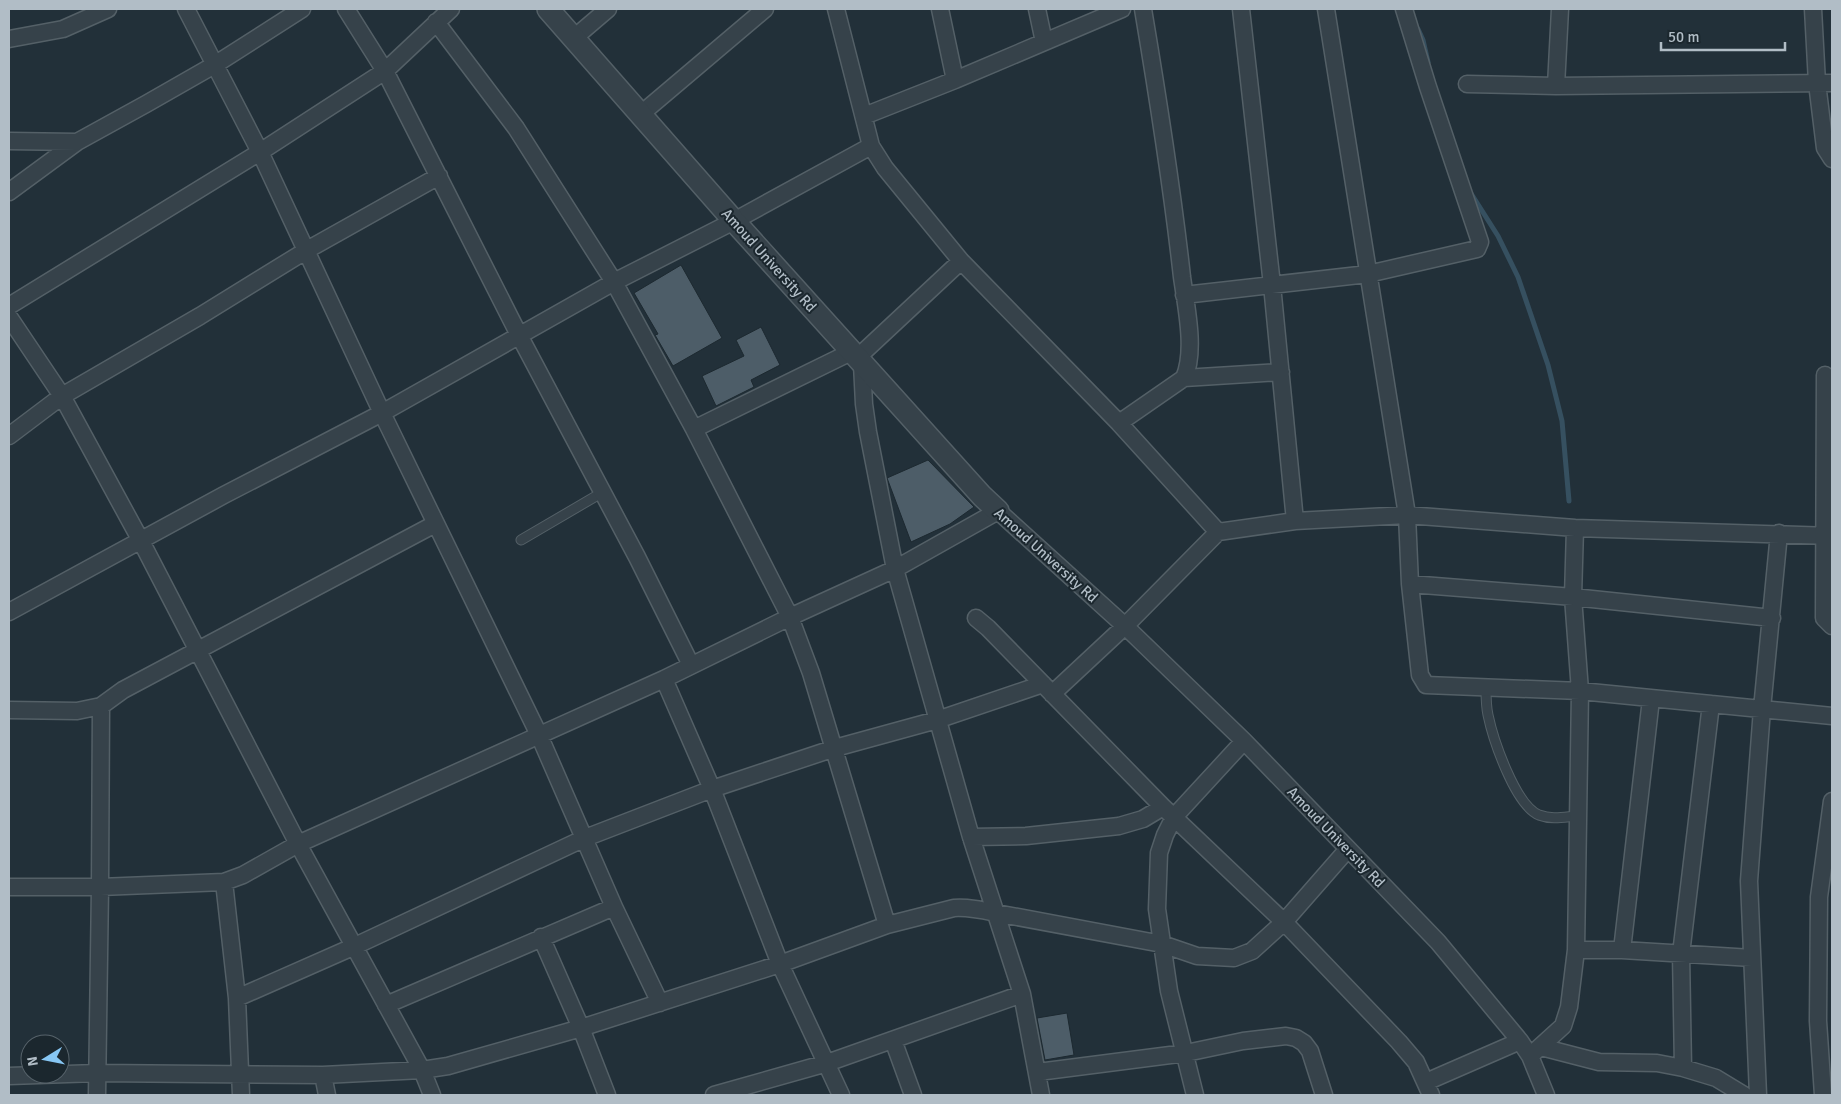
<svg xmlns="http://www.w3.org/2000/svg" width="1841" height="1104" font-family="Signika,sans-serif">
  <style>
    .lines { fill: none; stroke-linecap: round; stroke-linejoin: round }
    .stream { stroke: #365060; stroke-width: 5 }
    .building { fill: #4d5d68; stroke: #1d2930 }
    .service-casing { stroke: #546067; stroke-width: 11 }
    .minor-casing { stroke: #546067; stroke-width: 19 }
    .tertiary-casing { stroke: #546067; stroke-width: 24 }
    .service { stroke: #36424a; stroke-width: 9 }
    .minor { stroke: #36424a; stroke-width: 16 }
    .tertiary { stroke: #36424a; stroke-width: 21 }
    .labels { text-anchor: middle; stroke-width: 4; stroke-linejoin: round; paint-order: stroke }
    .street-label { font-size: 15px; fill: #b1bdc6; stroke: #1b272e }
  </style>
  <rect width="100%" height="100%" fill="#223039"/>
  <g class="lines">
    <!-- stream -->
    <path class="stream" d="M1418,29L1423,40L1428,62
      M1472,195L1498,236L1518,277L1548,365L1562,421L1569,501"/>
  </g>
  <!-- building -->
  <path class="building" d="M681,265L722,338L673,366L655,335L658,334L634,293Z
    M761,327L780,365L751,380L754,387L716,406L702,376L744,356L736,340Z
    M928,460L974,507L950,524L911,542L887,478Z
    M1067,1013L1074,1055L1045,1060L1037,1018Z"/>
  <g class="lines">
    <defs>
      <path id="service" d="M521,540L603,492
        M1486,688C1486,696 1486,706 1488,715C1493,739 1515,805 1539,815C1552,820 1564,817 1577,816"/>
      <path id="minor" d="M186,9L260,152L382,413L539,735L614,907L660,1003
        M346,9L385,71L519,335L637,557L691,665
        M836,9L871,146L885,168L961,261L1119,423L1218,532
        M940,9L955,80
        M1037,9L1044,42
        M1143,9C1158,98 1172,187 1182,277C1186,306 1196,351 1184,378
        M1241,9L1272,285L1295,521
        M1326,9L1407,515L1410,584L1420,675L1426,685L1580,691L1832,716
        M1813,9L1817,83L1825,148L1832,159
        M436,22L516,128L614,282L694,429L790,617L811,673L887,925
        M574,38L608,9
        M9,39L63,29L108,9
        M1467,84L1556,86L1832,83
        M1556,86L1560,9
        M641,114L765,9
        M864,116L955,80L1122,9
        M9,141L77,142
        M9,192L77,142L146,104L216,64L302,9
        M1184,295L1368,274L1477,249L1480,242L1428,87L1404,9
        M9,306L260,152L385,71L451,9
        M9,317L62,396L141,541L298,844L422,1070L432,1095
        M857,358L961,261
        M862,364L864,404L868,432L895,569L971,837L1022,994L1041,1095
        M1825,375L1824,618L1832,626
        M1119,423L1184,378L1281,372
        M694,429L851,352
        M9,436L62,396L200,316L307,250L439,176
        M1410,584L1573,597L1772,618
        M9,612L224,495L382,413L614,282L734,221L871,146
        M976,618L988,628L1163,807L1284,922L1399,1042L1416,1062L1431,1095
        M664,679L712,789L780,964L841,1095
        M1052,694L1125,626L1218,532L1295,521L1407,515L1575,528L1832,536
        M9,710L77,711L101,706L123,690L435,524
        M971,837L1026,836L1119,826L1143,819L1163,807
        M224,882L237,998L241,1095
        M9,887H100L224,882L243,875L298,844L664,679L790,617L895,569L998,511L1125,626L1244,741L1438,942L1520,1041L1530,1056L1546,1095
        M541,937L581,1028L607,1095
        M1576,950H1622L1752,958
        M1622,950L1651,699
        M237,998L355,946L585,838L712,789L835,748L937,720L1043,684
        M386,1005L614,907
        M893,1040L913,1095
        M1541,1047L1599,1062L1657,1063L1683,1068L1716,1078L1744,1095
        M1530,1056L1563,1026L1569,1007L1576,950L1580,691L1573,597L1575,528
        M1683,1068L1681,954L1711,704
        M1038,1072L1186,1053L1243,1041L1286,1036L1296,1038L1304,1043L1310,1051L1324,1095
        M323,1075L327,1095
        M9,1076L97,1073L323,1075L422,1070L448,1066L581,1028L780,964L887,925L954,908C969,907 982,910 996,913L1162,944L1197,956L1234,958L1252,951L1284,922L1347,850
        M1426,1082L1520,1041
        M97,1095L100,887L101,706
        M714,1095L827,1063L1022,994
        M1195,1095L1169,991L1157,909L1159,853L1165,835L1174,817L1244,741
        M1758,1095L1749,881L1762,709L1779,533
        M1823,1095L1818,1021L1819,897L1832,801"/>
      <path id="tertiary" d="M548,9L734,221L982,496L998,511"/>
    </defs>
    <!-- service casing -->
    <use href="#service" class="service-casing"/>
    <!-- minor casing -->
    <use href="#minor" class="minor-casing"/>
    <!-- tertiary casing -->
    <use href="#tertiary" class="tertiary-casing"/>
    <!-- service -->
    <use href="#service" class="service"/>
    <!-- minor -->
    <use href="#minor" class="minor"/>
    <!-- tertiary -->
    <use href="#tertiary" class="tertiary"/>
  </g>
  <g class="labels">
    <!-- street labels -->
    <g class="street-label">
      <text transform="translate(769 260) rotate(48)" y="5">Amoud University Rd</text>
      <text transform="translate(1046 555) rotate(42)" y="5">Amoud University Rd</text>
      <text transform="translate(1336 837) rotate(46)" y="5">Amoud University Rd</text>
    </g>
  </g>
  <!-- border -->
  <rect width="1841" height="1104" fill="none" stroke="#b1bdc6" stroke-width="20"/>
  <!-- north arrow -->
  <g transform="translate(45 1059) rotate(260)"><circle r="24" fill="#1b272e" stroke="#57636b"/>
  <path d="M0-4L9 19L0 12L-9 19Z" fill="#87c7f4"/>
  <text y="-8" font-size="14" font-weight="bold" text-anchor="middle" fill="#b1bdc6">N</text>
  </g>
  <!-- scale -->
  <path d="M1661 42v8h124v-8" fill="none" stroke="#b1bdc6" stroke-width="2.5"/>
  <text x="1668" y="42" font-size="15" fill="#b1bdc6" stroke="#1b272e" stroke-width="4" paint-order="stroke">50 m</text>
</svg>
